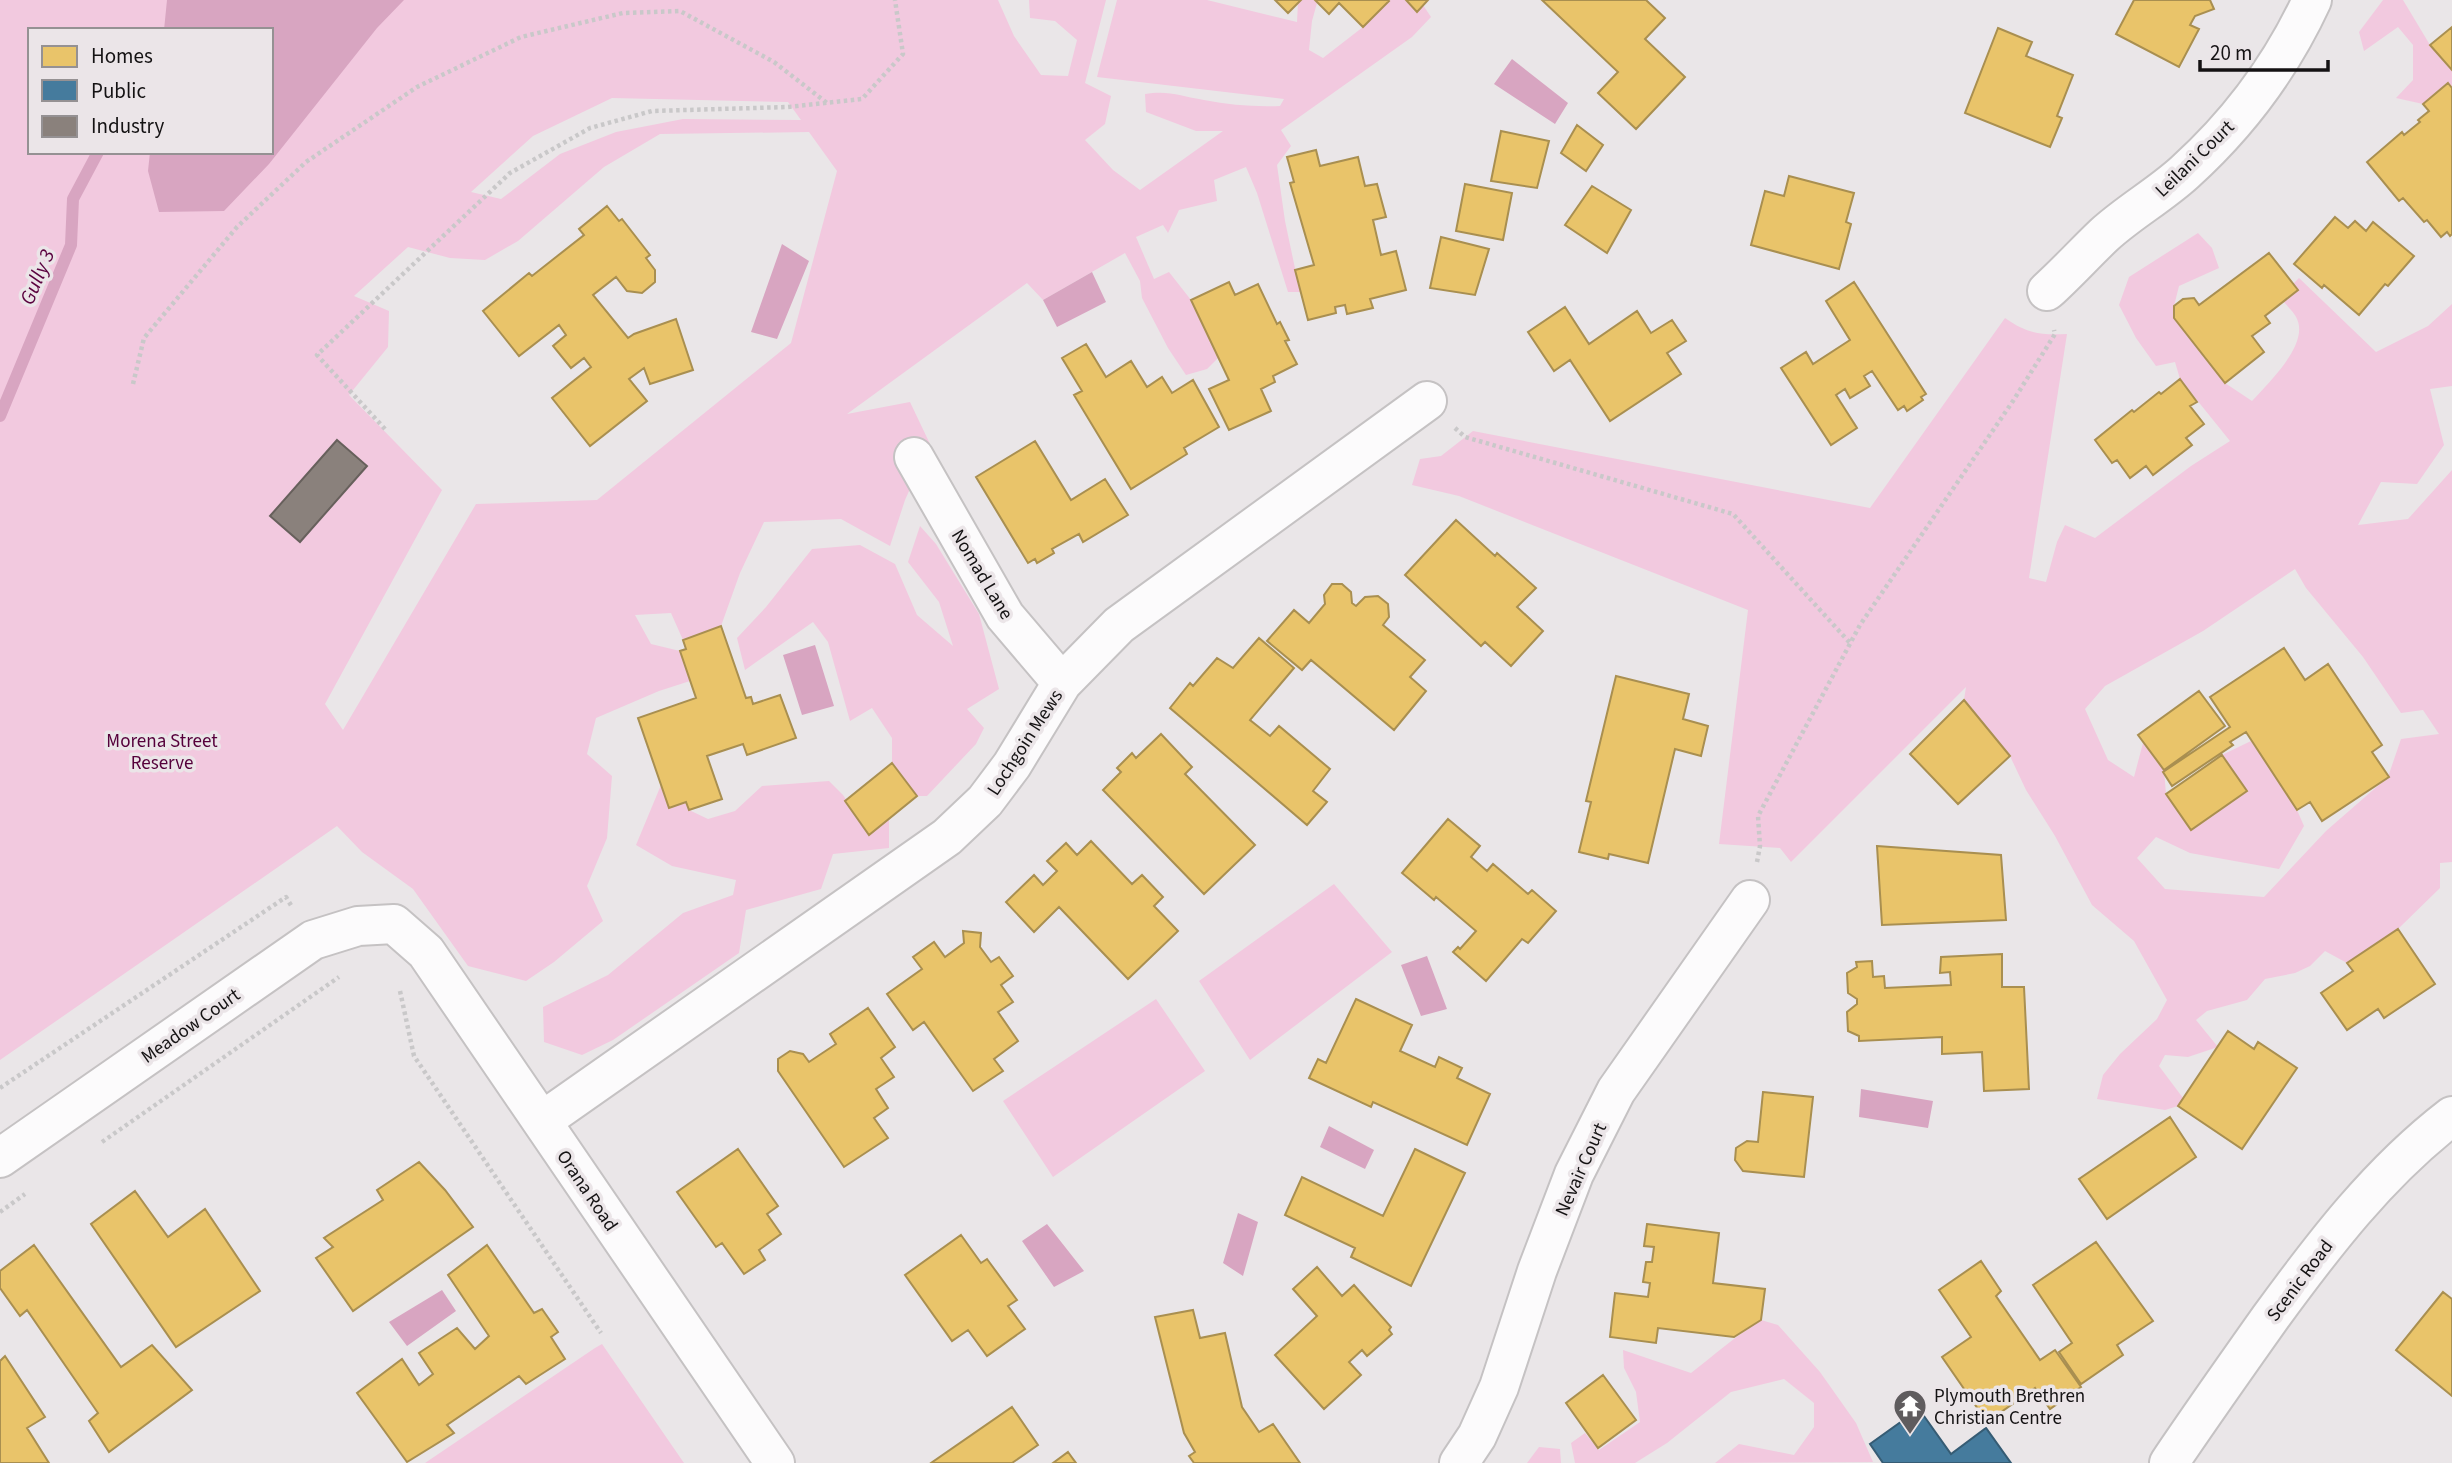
<svg xmlns="http://www.w3.org/2000/svg" width="2452" height="1463" font-family="'Source Sans 3',sans-serif">
  <style>
    .green { fill: #f2c9df; fill-rule: evenodd }
    .water { fill: #d8a5c1 }
    .homes { fill: #e9c46a; stroke: #a98f50; stroke-width: 2 }
    .public { fill: #457b9d; stroke: #365c74; stroke-width: 2 }
    .industry { fill: #8a817c; stroke: #67605c; stroke-width: 2 }
    .lines { fill: none; stroke-linecap: round; stroke-linejoin: round }
    .stream { stroke: #d8a5c1; stroke-width: 12 }
    .minor-casing { stroke: #c5c2c3; stroke-width: 42 }
    .major-casing { stroke: #c5c2c3; stroke-width: 42 }
    .path { stroke: #c9c8c9; stroke-width: 4.5; stroke-dasharray: 3.5 3.5; stroke-linecap: butt }
    .minor { stroke: #fcfbfc; stroke-width: 38 }
    .major { stroke: #fcfbfc; stroke-width: 38 }
    .labels { text-anchor: middle; stroke-width: 7; stroke-linejoin: round; paint-order: stroke }
    .street-label { font-size: 19px; fill: #141213; stroke: #ebe5e8 }
    .park-label { font-size: 19px; fill: #55003b; stroke: #ebe5e8 }
    .poi-label { font-size: 19px; fill: #141213; stroke: #ebe5e8; text-anchor: start }
    .water-label { font-size: 21px; font-style: italic; fill: #5a023f; stroke: #ebe5e8 }
  </style>
  <rect width="100%" height="100%" fill="#eae6e8"/>
  <!-- green -->
  <path class="green" d="M0,0H998L1014,36L1041,75L1068,76L1077,40L1055,21L1030,18L1029,0H1106L1085,83L1111,96L1105,124L1085,140L1113,170L1140,190L1223,131H1196L1146,112L1145,94C1168,90 1181,96 1204,100C1230,105 1254,107 1280,106L1284,99L1097,77L1117,0H1207L1297,22L1298,3L1301,0H1315L1317,3L1312,21L1309,50L1323,58L1363,27L1390,0H1406L1417,11L1423,5L1431,17L1412,37L1281,130L1291,146L1277,165L1285,221L1300,292H1288L1257,193L1246,167L1214,180L1217,201L1179,210L1168,233L1163,225L1136,237L1154,279L1169,272L1191,300L1218,358L1207,369L1186,375L1168,348L1142,298L1140,281L1125,253L1043,300L1027,283L847,414L910,402L930,444L905,500L890,546L841,519L764,522L740,573L721,626L683,640L671,613L635,615L651,644L680,651L690,681L659,691L596,718L587,754L612,776L607,838L587,886L603,921L554,962L526,981L468,966L413,889L362,852L337,826L0,1060ZM30,30H271V152H30ZM612,98L788,102L801,120L683,119L616,132L560,154L501,199L471,192L533,136ZM809,132L837,171L791,343L597,500L476,504L343,730L325,704L442,490L349,395L388,347L389,311L354,296L408,247L450,258L485,260L518,241L604,167L660,134Z
    M2383,0H2403L2430,45L2452,70V88L2447,83L2423,104L2396,98L2413,80V45L2398,27L2364,51L2359,32Z
    M2198,233L2212,248L2219,268L2179,286L2174,306V318L2225,383L2252,401C2268,383 2309,345 2297,319C2295,313 2288,307 2283,301L2293,284L2299,278L2376,352L2428,326L2452,304V386L2430,389L2444,445L2417,484L2381,482L2358,525L2408,519L2452,470V862L2440,863V888L2398,929L2347,963L2325,951L2310,966L2295,973L2265,979L2247,1000L2207,1011L2196,1020L2218,1047L2188,1057L2165,1055L2159,1066L2183,1098L2178,1106L2165,1110L2097,1099L2103,1075L2120,1054L2157,1019L2167,1000L2134,941L2092,905L2055,836L2026,790L2010,756L1964,700L1966,687L1791,862L1780,848L1719,844L1748,610L1459,496L1412,485L1420,459L1441,456L1473,431L1870,508L2005,318C2028,334 2040,335 2067,334L2029,578L2046,582L2057,542L2065,525L2095,538L2191,466L2230,441L2180,379L2175,362L2156,366L2136,338L2119,305L2129,277ZM2295,569L2306,588L2363,657L2401,713L2423,710L2439,734L2401,739L2388,777L2326,831L2264,897L2165,889L2137,858L2156,837L2190,853L2279,869L2304,826L2297,810L2251,741L2222,755L2247,791L2166,794L2164,770L2143,743L2134,777L2108,760L2085,709L2105,686L2203,631Z
    M920,526L936,544L979,614L999,689L967,709L984,728L976,744L927,796H917L892,763V738L872,708L850,721L828,642L813,622L745,670L737,638L766,607L812,549L860,545L895,564L917,615L953,646L939,602L908,562Z
    M829,781L843,795L869,834L889,819V848L833,854L821,889L746,910L739,953L613,1040L582,1055L544,1042L543,1007L608,975L683,913L733,895L736,880L672,866L636,845L661,785L669,808L686,802L689,810L708,819L735,811L762,786Z
    M1334,884L1392,952L1250,1060L1199,981Z
    M1156,999L1205,1071L1053,1177L1003,1101Z
    M1761,1320L1778,1325L1820,1372L1856,1423L1873,1462L1715,1463L1739,1444L1794,1455L1814,1427V1403L1784,1379L1731,1392L1667,1443L1635,1463H1575L1571,1443L1585,1433L1599,1450L1640,1422L1636,1392L1624,1368L1623,1350L1691,1373C1714,1355 1736,1336 1761,1320Z
    M602,1344L684,1463H425L595,1348Z
    M1539,1447L1560,1449L1561,1463H1527Z"/>
  <!-- water -->
  <path class="water" d="M167,0H404L377,28L269,164L224,211L159,212L148,171L150,152H271V30H164Z
    M1512,59L1568,103L1555,124L1494,84Z
    M782,244L809,261L777,339L751,332Z
    M1092,272L1106,302L1057,327L1043,300Z
    M815,645L834,706L802,715L783,655Z
    M1427,956L1447,1009L1421,1016L1401,965Z
    M1861,1089L1933,1101L1928,1128L1859,1117Z
    M1329,1126L1374,1150L1365,1169L1320,1147Z
    M1238,1213L1258,1222L1243,1276L1223,1263Z
    M1047,1224L1084,1271L1054,1287L1022,1241Z
    M442,1290L456,1311L407,1346L389,1322Z"/>
  <!-- homes -->
  <path class="homes" d="M1275,0H1301L1288,13Z
    M1315,0H1388L1389,1L1363,27L1339,3L1329,14Z
    M1406,0H1428L1417,12Z
    M1542,0H1646L1665,18L1645,39L1685,77L1636,129L1598,93L1618,72Z
    M2134,0H2210L2214,9L2195,16L2190,25L2199,29L2179,67L2116,34Z
    M2452,27V70L2430,45Z
    M1998,28L2032,42L2026,56L2073,75L2057,116L2062,118L2050,147L1965,113Z
    M2448,83L2452,88V234L2450,236L2447,232L2441,237L2427,220L2424,222L2403,198L2399,201L2367,162L2402,132L2404,135L2420,122L2418,120L2429,111L2423,104Z
    M1577,125L1603,145L1586,171L1561,153Z
    M1501,131L1549,141L1537,188L1491,181Z
    M1316,150L1320,166L1358,157L1365,186L1377,184L1386,217L1373,220L1381,255L1396,251L1406,290L1370,299L1373,308L1347,314L1345,305L1335,307L1336,313L1308,320L1295,270L1314,265L1290,183L1294,182L1287,157Z
    M1789,176L1854,193L1846,222L1851,224L1839,269L1751,245L1765,191L1784,196Z
    M1465,184L1512,193L1503,240L1456,231Z
    M1592,186L1631,210L1607,253L1565,225Z
    M607,206L619,221L622,219L650,255L646,258L655,270V282L642,293L627,291L616,277L593,295L628,338L634,334L676,319L693,370L650,384L644,368L629,379L647,401L590,446L552,398L591,367L584,358L571,368L553,346L566,335L559,325L519,356L483,311L529,273L532,276L584,235L579,229Z
    M2335,217L2348,228L2355,221L2366,231L2373,222L2414,256L2388,286L2385,284L2359,315L2324,285L2322,288L2294,264Z
    M1441,237L1489,249L1475,295L1430,288Z
    M2269,253L2298,290L2265,316L2270,323L2252,336L2264,352L2225,383L2174,318V306L2183,299L2194,298L2199,305Z
    M1229,282L1235,295L1258,284L1277,324L1280,322L1289,340L1285,341L1297,364L1273,376L1275,382L1261,389L1271,411L1229,430L1209,389L1229,380L1191,300Z
    M1854,282L1926,394L1921,397L1923,400L1907,411L1904,406L1898,410L1872,371L1864,376L1870,386L1850,398L1845,389L1836,395L1857,428L1831,445L1781,368L1806,352L1813,364L1850,340L1826,301Z
    M1565,307L1589,344L1637,311L1651,333L1672,320L1686,341L1667,353L1681,374L1610,421L1570,360L1554,371L1528,332Z
    M1086,344L1106,377L1131,361L1147,387L1162,377L1172,393L1193,380L1219,427L1184,448L1187,454L1131,489L1074,395L1082,391L1062,358Z
    M2180,379L2197,402L2190,406L2204,424L2186,438L2192,445L2153,475L2146,466L2130,478L2117,460L2112,463L2095,440L2132,410L2134,412L2159,392L2161,394Z
    M1035,441L1071,500L1105,479L1128,515L1083,542L1079,534L1052,549L1054,553L1037,563L1035,559L1028,563L976,477Z
    M1456,520L1495,556L1497,553L1536,588L1517,607L1543,631L1511,666L1485,642L1481,646L1405,575Z
    M1332,584H1342L1351,592L1352,603L1356,606L1365,597L1378,596L1388,604L1389,617L1383,625L1425,660L1410,677L1426,691L1394,730L1311,660L1302,670L1267,641L1294,610L1309,623L1325,604L1324,595Z
    M721,626L746,698L751,697L753,704L780,695L796,738L747,755L743,744L707,756L722,799L689,810L686,802L669,808L638,718L696,698L680,651L686,649L683,640Z
    M1259,638L1294,668L1250,720L1270,736L1279,726L1330,769L1313,791L1327,802L1307,825L1170,708L1190,683L1193,686L1217,658L1233,668Z
    M2284,648L2305,680L2328,664L2382,745L2372,752L2389,777L2322,821L2310,802L2297,810L2246,732L2230,742L2233,745L2172,786L2163,772L2230,727L2210,697Z
    M1616,676L1689,694L1683,719L1708,726L1701,756L1675,749L1648,863L1609,854L1608,859L1579,852L1591,802L1586,801Z
    M2199,691L2225,726L2164,770L2138,735Z
    M1964,700L2010,756L1958,804L1910,754Z
    M1161,734L1192,767L1185,774L1255,845L1204,894L1103,790L1121,772L1117,768L1132,753L1136,758Z
    M2222,755L2247,791L2191,830L2166,794Z
    M892,763L917,796L869,835L845,801Z
    M1448,819L1480,846L1471,857L1487,871L1493,864L1528,894L1532,890L1556,911L1528,943L1522,939L1486,981L1453,952L1458,947L1460,949L1476,931L1436,897L1434,900L1402,873Z
    M1091,841L1132,884L1142,875L1163,897L1154,906L1178,931L1128,979L1059,907L1034,932L1006,902L1034,875L1043,885L1057,871L1047,861L1066,843L1077,855Z
    M1877,846L2001,855L2006,920L1882,925Z
    M2398,929L2435,984L2384,1018L2378,1009L2347,1030L2321,993L2353,971L2347,963Z
    M963,931L981,933L980,947L991,962L999,957L1013,976L1001,985L1013,1002L998,1012L1018,1041L994,1059L1003,1071L973,1091L924,1022L913,1030L887,994L922,969L913,957L934,942L945,957L964,943Z
    M2002,954V987H2024L2029,1089L1984,1091L1982,1052L1942,1054V1037L1859,1041V1036L1848,1031L1847,1012L1857,1004V999L1848,993L1847,973L1857,967L1856,962L1872,961L1873,977L1884,976L1885,988L1951,985L1950,972L1940,973L1941,957Z
    M1356,999L1412,1025L1400,1051L1435,1067L1439,1057L1462,1068L1457,1078L1490,1094L1467,1145L1373,1102L1371,1107L1309,1078L1318,1059L1326,1063Z
    M868,1008L895,1047L881,1058L894,1077L876,1089L888,1108L874,1118L888,1138L844,1167L778,1071V1059L790,1051L803,1054L809,1062L836,1044L830,1034Z
    M2228,1031L2254,1049L2258,1042L2297,1068L2242,1149L2178,1106Z
    M1763,1092L1813,1097L1804,1177L1743,1171L1735,1160L1736,1148L1747,1141L1758,1142Z
    M2170,1117L2196,1157L2107,1219L2079,1179Z
    M738,1149L778,1206L767,1214L781,1234L759,1250L765,1260L744,1274L722,1243L716,1247L677,1192Z
    M1415,1149L1465,1173L1411,1286L1351,1257L1355,1248L1285,1215L1302,1177L1383,1216Z
    M419,1162L445,1190L473,1227L353,1311L316,1258L333,1247L324,1238L383,1200L377,1190Z
    M135,1191L168,1237L205,1209L260,1291L176,1347L91,1224Z
    M1647,1224L1719,1233L1713,1283L1765,1289L1761,1320L1734,1337L1658,1328L1656,1343L1610,1337L1615,1293L1648,1297L1650,1283L1643,1282L1646,1262H1652L1654,1247L1644,1246Z
    M961,1235L981,1263L987,1259L1017,1300L1008,1306L1025,1329L987,1356L968,1330L952,1341L905,1275Z
    M2096,1242L2153,1321L2117,1345L2123,1355L2081,1384L2059,1352L2072,1343L2033,1285Z
    M34,1245L121,1367L152,1345L192,1390L109,1452L89,1421L98,1413L27,1310L20,1316L0,1288V1271Z
    M487,1245L534,1313L542,1309L558,1332L551,1337L565,1359L526,1384L519,1376L447,1425L454,1433L407,1462L357,1393L402,1359L419,1385L433,1374L419,1353L457,1328L475,1349L489,1336L448,1275Z
    M1981,1261L2001,1291L1996,1296L2040,1360L2055,1350L2081,1387L2050,1409L2035,1388L1987,1422L1942,1357L1971,1337L1939,1290Z
    M1317,1267L1342,1296L1354,1285L1391,1327L1389,1330L1392,1334L1367,1356L1362,1350L1349,1362L1361,1375L1324,1409L1275,1355L1317,1316L1293,1289Z
    M2443,1292L2452,1299V1396L2396,1350Z
    M1193,1310L1200,1338L1225,1333L1242,1407L1259,1432L1273,1424L1300,1463H1194L1189,1456L1195,1452L1184,1433L1155,1317Z
    M5,1356L45,1417L27,1428L49,1463H0V1361Z
    M1603,1375L1636,1420L1598,1448L1566,1403Z
    M1012,1407L1038,1445L1012,1463H931Z
    M1068,1452L1076,1463H1053Z"/>
  <!-- public -->
  <path class="public" d="M1919,1409L1951,1454L1986,1428L2011,1463H1883L1870,1444Z"/>
  <!-- industry -->
  <path class="industry" d="M337,440L367,466L300,542L270,516Z"/>
  <g class="lines">
    <!-- stream -->
    <path class="stream" d="M0,416L71,245L73,199L98,152"/>
    <defs>
      <path id="minor" d="M2047,291C2067,273 2085,253 2104,235C2129,212 2160,195 2185,172C2238,124 2282,65 2312,0
        M914,457L1005,616L1062,683
        M542,1121L947,837L985,801L1012,765L1062,683L1119,625L1427,401
        M0,1158L313,940L358,926L394,924L426,952L775,1463
        M1459,1463L1477,1436L1499,1387L1537,1271L1574,1174L1616,1091L1750,900"/>
      <path id="major" d="M2169,1463C2202,1414 2236,1366 2270,1318C2324,1244 2379,1172 2452,1116"/>
    </defs>
    <!-- minor casing -->
    <use href="#minor" class="minor-casing"/>
    <!-- major casing -->
    <use href="#major" class="major-casing"/>
    <!-- path -->
    <path class="path" d="M133,384L144,338L237,227L306,162L417,87L521,37L623,13L680,11L774,62L827,103
      M1455,428L1465,437L1733,514L1850,643
      M385,429L317,355L510,173L590,128L652,111L788,107L862,99L903,54L895,0
      M1757,862L1760,846L1758,816L1860,625L2013,401L2055,334L2054,330
      M400,991L414,1056L601,1333
      M0,1088L286,897L292,907
      M102,1142L339,977
      M0,1212L25,1194"/>
    <!-- minor -->
    <use href="#minor" class="minor"/>
    <!-- major -->
    <use href="#major" class="major"/>
  </g>
  <!-- icons -->
  <defs>
    <symbol id="temple-pin" viewBox="-11 -11 22 30"><path d="M0 17L-7.5 6A9.5 9.5 0 1 1 7.5 6Z" fill="#5f5c5e" stroke="#ebe5e8"/><path d="M0-6L5-2H3V0L6.5 2.5H4V6H1.5V3h-3V6H-4V2.5H-6.5L-3 0V-2H-5Z" fill="#fff"/></symbol>
  </defs>
  <g fill-rule="evenodd">
    <use href="#temple-pin" x="1891" y="1387" width="38" height="52"/>
  </g>
  <g class="labels">
    <!-- street labels -->
    <g class="street-label">
      <text transform="translate(2194 158) rotate(-44)" y="7">Leilani Court</text>
      <text transform="translate(983 574) rotate(59)" y="7">Nomad Lane</text>
      <text transform="translate(1024 742) rotate(-57)" y="7">Lochgoin Mews</text>
      <text transform="translate(190 1025) rotate(-35)" y="7">Meadow Court</text>
      <text transform="translate(1580 1169) rotate(-66)" y="7">Nevair Court</text>
      <text transform="translate(588 1190) rotate(56)" y="7">Orana Road</text>
      <text transform="translate(2299 1280) rotate(-53)" y="7">Scenic Road</text>
    </g>
    <!-- park labels -->
    <g class="park-label">
      <text x="162" y="747">Morena Street<tspan x="162" dy="22">Reserve</tspan></text>
    </g>
    <!-- poi labels -->
    <g class="poi-label">
      <text x="1934" y="1402">Plymouth Brethren<tspan x="1934" dy="22">Christian Centre</tspan></text>
    </g>
    <!-- water labels -->
    <g class="water-label">
      <text transform="translate(37 277) rotate(-67)" y="7">Gully 3</text>
    </g>
  </g>
  <!-- legend -->
  <rect x="28" y="28" width="245" height="126" fill="#ebe5e8" stroke="#959193" stroke-width="2"/>
  <rect x="42" y="46" width="35" height="21" fill="#e9c46a" stroke="#959193" stroke-width="2"/>
  <text x="91" y="63" font-size="21" fill="#141213">Homes</text>
  <rect x="42" y="80" width="35" height="21" fill="#457b9d" stroke="#959193" stroke-width="2"/>
  <text x="91" y="98" font-size="21" fill="#141213">Public</text>
  <rect x="42" y="116" width="35" height="21" fill="#8a817c" stroke="#959193" stroke-width="2"/>
  <text x="91" y="133" font-size="21" fill="#141213">Industry</text>
  <!-- scale -->
  <path d="M2200 60v10h128v-10" fill="none" stroke="#141213" stroke-width="3.5"/>
  <text x="2210" y="60" font-size="21" fill="#141213" stroke="#ebe5e8" stroke-width="5" paint-order="stroke">20 m</text>
</svg>
